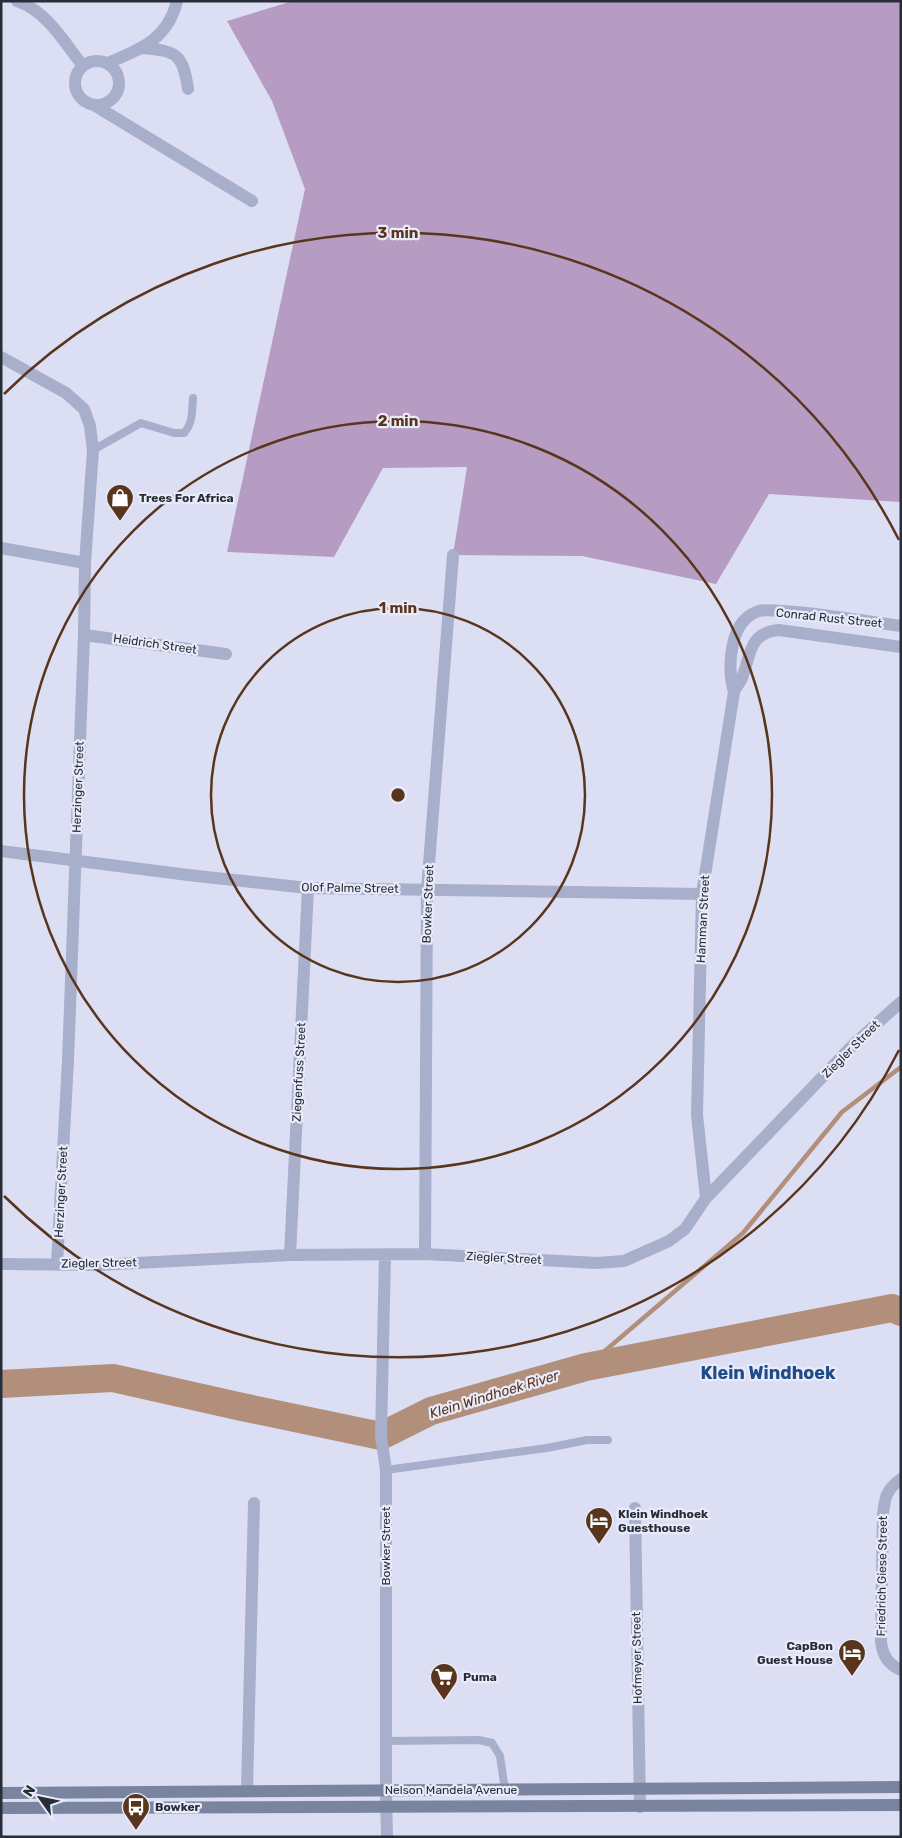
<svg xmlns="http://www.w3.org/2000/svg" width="902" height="1838" font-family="Rubik,sans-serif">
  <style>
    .green { fill: #b69cc2 }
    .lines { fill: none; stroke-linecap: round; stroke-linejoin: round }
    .stream { stroke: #b18f7a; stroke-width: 4.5 }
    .river { stroke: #b18f7a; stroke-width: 28 }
    .lane { stroke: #a8afcb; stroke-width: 8 }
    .street { stroke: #a8afcb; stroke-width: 12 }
    .secondary { stroke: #79859f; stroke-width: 12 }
    .ring { fill: none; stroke: #5a351d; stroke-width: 2.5 }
    .labels { text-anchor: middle; stroke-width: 4.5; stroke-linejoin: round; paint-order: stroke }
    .poi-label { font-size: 12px; font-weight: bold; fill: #282e38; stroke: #e9ebfa; text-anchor: start }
    .street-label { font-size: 12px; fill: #282e38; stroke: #e9ebfa }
    .water-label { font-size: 14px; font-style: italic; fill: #5a351d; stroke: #e9ebfa }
    .district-label { font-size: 18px; font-weight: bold; fill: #1f4c89; stroke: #e9ebfa }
    .centre { fill: #5a351d; stroke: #e9ebfa; stroke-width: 2.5 }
    .ring-label { font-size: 15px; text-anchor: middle; font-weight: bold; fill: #5a351d; stroke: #e9ebfa; stroke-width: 4.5; stroke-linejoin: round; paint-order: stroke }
  </style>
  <rect width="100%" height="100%" fill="#dcdff3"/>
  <!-- green -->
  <path class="green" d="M293,1H901V502L769,494L716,584L582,556L453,555L467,467L383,468L334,557L227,552L305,189L272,101L227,21Z"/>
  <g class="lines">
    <!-- stream -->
    <path class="stream" d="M586,1367L743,1233L842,1112L901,1067"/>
    <!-- river -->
    <path class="river" d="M1,1384L113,1378L242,1407L381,1436L431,1411L586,1367L892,1308L901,1312"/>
    <!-- lane -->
    <path class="lane" d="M93,450L141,423L174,433H184C193,423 192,411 193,398
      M386,1470L547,1448L587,1440H608
      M386,1741L479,1740L492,1743L500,1756L505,1790"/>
    <!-- street -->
    <path class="street" d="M17,1C47,11 64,42 83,66
      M142,48C177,51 183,54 188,89
      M75 83a22 22 0 1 1 44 0a22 22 0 1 1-44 0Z
      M108,63C141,49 168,39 177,1
      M94,105L252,201
      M1,357L66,393L84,409L90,426L93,450L85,563L84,635L68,1060L57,1264
      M1,548L85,563
      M84,635L226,654
      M734,692C727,667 729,620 759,611C766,609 775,611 782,611C822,613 862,621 901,626
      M1,851L188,875L308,888L702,894
      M706,1198L697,1115L702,894L734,692C736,687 740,683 742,678C751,655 748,633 779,630L901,647
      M425,1254L427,890L453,555
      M290,1255L308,888
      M385,1255L381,1436L386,1470V1789L387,1837
      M1,1264L98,1265L290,1255L425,1254L597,1263L624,1261L669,1241L685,1229L706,1198L855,1043L901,1002
      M901,1479C886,1490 885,1497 883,1514L881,1642C883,1656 888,1664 901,1670
      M635,1508L640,1807
      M247,1791L254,1503"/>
    <!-- secondary -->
    <path class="secondary" d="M1,1793C301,1790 601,1790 901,1787
      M1,1808L901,1805"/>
  </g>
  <!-- distance rings -->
  <g class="ring">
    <circle cx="398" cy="795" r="187"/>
    <circle cx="398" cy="795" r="374"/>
    <path d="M899 1050A562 562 0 0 1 4 1196M4 394A562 562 0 0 1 899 540"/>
  </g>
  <!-- icons -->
  <defs>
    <symbol id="shop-pin" viewBox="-11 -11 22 30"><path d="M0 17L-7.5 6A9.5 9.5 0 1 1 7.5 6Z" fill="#5a351d" stroke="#e9ebfa"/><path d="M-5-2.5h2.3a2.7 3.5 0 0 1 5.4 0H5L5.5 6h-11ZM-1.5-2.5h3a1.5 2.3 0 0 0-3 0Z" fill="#fff"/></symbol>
    <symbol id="hotel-pin" viewBox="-11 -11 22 30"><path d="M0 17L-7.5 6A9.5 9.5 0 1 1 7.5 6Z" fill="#5a351d" stroke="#e9ebfa"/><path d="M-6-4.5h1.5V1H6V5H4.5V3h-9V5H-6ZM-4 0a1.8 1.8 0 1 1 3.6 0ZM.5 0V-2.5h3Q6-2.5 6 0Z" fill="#fff"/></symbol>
    <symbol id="supermarket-pin" viewBox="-11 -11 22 30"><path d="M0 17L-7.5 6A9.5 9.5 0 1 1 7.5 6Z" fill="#5a351d" stroke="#e9ebfa"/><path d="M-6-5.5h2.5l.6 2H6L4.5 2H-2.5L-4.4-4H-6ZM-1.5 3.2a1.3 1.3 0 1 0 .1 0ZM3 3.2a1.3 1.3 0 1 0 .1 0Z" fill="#fff"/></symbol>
    <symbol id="bus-pin" viewBox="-11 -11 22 30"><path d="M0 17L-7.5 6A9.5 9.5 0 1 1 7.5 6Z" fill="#5a351d" stroke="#e9ebfa"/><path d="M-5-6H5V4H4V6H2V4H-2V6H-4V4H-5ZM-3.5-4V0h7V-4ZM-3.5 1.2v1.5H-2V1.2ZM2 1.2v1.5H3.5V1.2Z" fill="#fff"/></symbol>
  </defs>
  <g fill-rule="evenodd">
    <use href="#shop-pin" x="104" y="482" width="32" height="43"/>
    <use href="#hotel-pin" x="583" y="1505" width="32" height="43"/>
    <use href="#hotel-pin" x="836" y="1637" width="32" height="43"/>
    <use href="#supermarket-pin" x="428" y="1661" width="32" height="43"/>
    <use href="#bus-pin" x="120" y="1791" width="32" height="43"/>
  </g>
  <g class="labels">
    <!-- poi labels -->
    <g class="poi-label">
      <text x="139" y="502">Trees For Africa</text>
      <text x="618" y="1518">Klein Windhoek<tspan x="618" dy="14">Guesthouse</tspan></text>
      <text x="833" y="1650" text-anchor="end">CapBon<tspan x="833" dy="14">Guest House</tspan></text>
      <text x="463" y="1681">Puma</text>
      <text x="155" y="1811">Bowker</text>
    </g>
    <!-- street labels -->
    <g class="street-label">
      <text transform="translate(829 618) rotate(6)" y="4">Conrad Rust Street</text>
      <text transform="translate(155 644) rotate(8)" y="4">Heidrich Street</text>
      <text transform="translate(78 787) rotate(-88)" y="4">Herzinger Street</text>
      <text transform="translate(350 888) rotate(1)" y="4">Olof Palme Street</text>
      <text transform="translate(428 904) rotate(-88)" y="4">Bowker Street</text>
      <text transform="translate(703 919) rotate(-87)" y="4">Hamman Street</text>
      <text transform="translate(851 1049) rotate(-45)" y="4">Ziegler Street</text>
      <text transform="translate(299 1072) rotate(-87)" y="4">Ziegenfuss Street</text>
      <text transform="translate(61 1192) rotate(-87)" y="4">Herzinger Street</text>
      <text transform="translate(504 1258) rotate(3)" y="4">Ziegler Street</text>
      <text transform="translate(99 1263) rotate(-1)" y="4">Ziegler Street</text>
      <text transform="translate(386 1546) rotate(-90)" y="4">Bowker Street</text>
      <text transform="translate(882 1576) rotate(-89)" y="4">Friedrich Giese Street</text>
      <text transform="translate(637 1658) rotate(-91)" y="4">Hofmeyer Street</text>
      <text x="451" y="1794">Nelson Mandela Avenue</text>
    </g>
    <!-- water labels -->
    <g class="water-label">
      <text transform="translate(494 1394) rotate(-17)" y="5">Klein Windhoek River</text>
    </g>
    <!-- district labels -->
    <g class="district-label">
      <text x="768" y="1379">Klein Windhoek</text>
    </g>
  </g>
  <circle cx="398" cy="795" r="8" class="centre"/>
  <g class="ring-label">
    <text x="398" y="238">3 min</text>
    <text x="398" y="426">2 min</text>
    <text x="398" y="613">1 min</text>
  </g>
  <!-- border -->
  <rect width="902" height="1838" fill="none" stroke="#282e38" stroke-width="5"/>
  <!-- north arrow -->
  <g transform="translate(40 1798) rotate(303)" stroke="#e9ebfa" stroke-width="4" paint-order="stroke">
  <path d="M0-4L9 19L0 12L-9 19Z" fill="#282e38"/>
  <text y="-8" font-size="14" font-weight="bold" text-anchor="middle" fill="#282e38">N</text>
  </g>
</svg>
